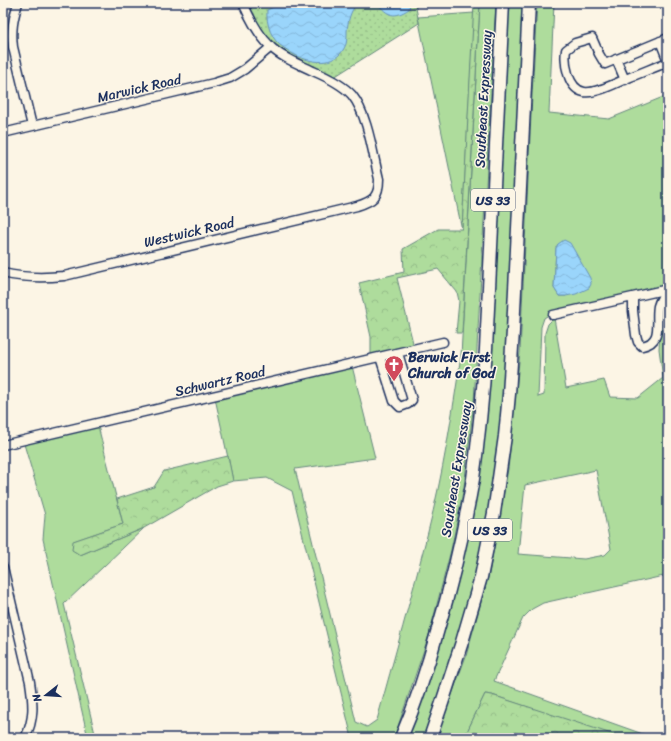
<svg xmlns="http://www.w3.org/2000/svg" width="671" height="741" font-family="Sriracha,sans-serif">
  <style>
    .grass { fill: #aedc9c; stroke: #64867d; fill-rule: evenodd }
    .forest { fill: url(#forest-crowns); stroke: #64867d }
    .park { fill: url(#park-dots); stroke: #64867d }
    .water { fill: url(#water-waves); stroke: #6793bc }
    .lines { fill: none; stroke-linecap: round; stroke-linejoin: round }
    .minor-casing { stroke: #1b2f5e; stroke-width: 11 }
    .highway-casing { stroke: #1b2f5e; stroke-width: 15 }
    .minor { stroke: #fcf5e5; stroke-width: 8 }
    .highway { stroke: #fcf5e5; stroke-width: 12 }
    .labels { text-anchor: middle; stroke-width: 3; stroke-linejoin: round; paint-order: stroke }
    .shield { fill: #fcf5e5; stroke: #5e6a86; stroke-width: 1 }
    .shield-label { font-size: 13px; font-weight: bold; fill: #1b2f5e }
    .street-label { font-size: 14px; fill: #1b2f5e; stroke: #fcf5e5 }
    .poi-label { font-size: 14px; font-weight: bold; fill: #1b2f5e; stroke: #fcf5e5; text-anchor: start }
  </style>
  <defs>
    <pattern id="forest-crowns" width="20" height="18" patternUnits="userSpaceOnUse"><rect width="20" height="18" fill="#aedc9c"/><path d="M2 6a3 3 0 1 1 6 0M12 15a3 3 0 1 1 6 0" fill="none" stroke="#95bd89"/></pattern>
    <pattern id="park-dots" width="8" height="8" patternUnits="userSpaceOnUse"><rect width="8" height="8" fill="#aedc9c"/><path d="M2 2h.1M6 6h.1" fill="none" stroke="#95bd89" stroke-width="1.8" stroke-linecap="round"/></pattern>
    <pattern id="water-waves" width="16" height="10" patternUnits="userSpaceOnUse"><rect width="16" height="10" fill="#9ad5fb"/><path d="M0 5q4-4 8 0t8 0" fill="none" stroke="#84b7da"/></pattern>
  </defs>
  <rect width="100%" height="100%" fill="#fcf5e5"/>
  <filter id="ink" filterUnits="userSpaceOnUse"><feTurbulence type="fractalNoise" baseFrequency=".025" numOctaves="2"/><feDisplacementMap in="SourceGraphic" scale="8" xChannelSelector="R" yChannelSelector="G"/><feConvolveMatrix kernelMatrix="1 2 1 2 8 2 1 2 1" color-interpolation-filters="sRGB"/></filter>
  <g filter="url(#ink)">
    <!-- grass -->
    <path class="grass" d="M480,3H496L474,402L464,487L451,550L429,635L394,738H352L292,491L267,478L233,481L215,398L352,366L375,458L295,469L356,722L367,727L377,720C394,658 412,595 428,532C443,474 452,415 461,356Z
      M508,3H524L504,393L496,465L482,543L468,605L449,668L424,738H406L470,520Z
      M537,3H554L549,113L609,119L668,95V286L553,312L544,318L541,327L538,397L544,395L545,333L548,324L554,318L566,388L604,380L610,397L638,398L663,378L659,349L662,301L668,293V575L543,603L532,609L523,618L494,681L654,738H624L614,736L492,695L485,694L464,738H436L466,656L489,574L508,469L520,352L531,115ZM558,244L566,296H559L554,288L556,248ZM596,470L611,549L605,555L584,559L518,554L525,485Z
      M474,13L462,230L418,17Z
      M98,426L123,524L74,541L80,555L144,528L64,604L96,738H88L43,539L45,515L24,444Z"/>
    <!-- forest -->
    <path class="forest" d="M474,3H480L462,333H456L459,301L457,292L438,269L397,278L414,347L371,356V337L359,283L404,272L403,249L438,229H462Z
      M228,456L233,481L217,486L144,528L80,555L72,550L73,541L123,524L117,499L154,487L164,471Z
      M485,694L492,695L624,738H464Z"/>
    <!-- park -->
    <path class="park" d="M246,3H415L419,23L334,77C309,66 279,56 263,33C257,24 252,13 246,3Z"/>
    <!-- water -->
    <path class="water" d="M282,3H357C350,12 348,21 347,31C347,35 347,40 346,44C338,66 315,64 297,56C292,54 288,50 284,48C271,40 266,24 267,10Z
      M377,3H410L409,9C394,19 388,16 377,3Z
      M564,240L570,243L590,278L591,284L589,288L576,294L566,296H559L554,288L556,248L558,244Z"/>
    <g class="lines">
      <defs>
        <path id="minor" d="M18,3C13,19 11,31 13,47L32,126
          M668,38L605,64L599,54L592,38L575,43L566,50C564,63 568,89 584,92C596,94 616,83 628,78C641,73 655,67 668,62
          M660,41L668,61
          M616,59L625,80
          M3,133L214,83L230,78L245,69L271,47
          M3,273C23,278 43,278 64,276L357,206C373,201 379,197 379,179C373,155 368,115 352,95C342,84 327,77 313,71C299,64 282,58 271,47C258,35 250,19 243,3
          M633,297V311L636,335L638,342L642,346C664,342 655,321 658,306C660,299 663,295 668,290
          M553,315L668,289
          M380,357L394,401L400,407L408,404L412,400L398,353
          M3,445C150,410 297,377 443,342
          M3,567L30,682C33,702 35,719 25,738"/>
        <path id="highway" d="M401,738C416,703 428,666 438,629C453,580 464,530 473,479C479,436 483,393 486,349L503,3
          M430,738L442,703L462,642L481,577L494,513L505,436L509,394L513,331L529,3"/>
      </defs>
      <!-- minor casing -->
      <use href="#minor" class="minor-casing"/>
      <!-- highway casing -->
      <use href="#highway" class="highway-casing"/>
      <!-- minor -->
      <use href="#minor" class="minor"/>
      <!-- highway -->
      <use href="#highway" class="highway"/>
    </g>
  </g>
  <!-- icons -->
  <defs>
    <symbol id="church-pin" viewBox="-11 -11 22 30"><path d="M0 17L-7.5 6A9.5 9.5 0 1 1 7.5 6Z" fill="#d1495b" stroke="#fcf5e5"/><path d="M-1.2-6h2.4v3.5h3.3v2.4h-3.3V6h-2.4V-.1h-3.3v-2.4h3.3Z" fill="#fff"/></symbol>
  </defs>
  <g fill-rule="evenodd">
    <use href="#church-pin" x="383" y="354" width="22" height="30"/>
  </g>
  <g class="labels">
    <!-- shield labels -->
    <g class="shield">
      <rect x="471" y="189" width="44" height="22" rx="3"/>
      <rect x="468" y="519" width="44" height="22" rx="3"/>
    </g>
    <g class="shield-label">
      <text x="493" y="205">US 33</text>
      <text x="490" y="535">US 33</text>
    </g>
    <!-- street labels -->
    <g class="street-label">
      <text transform="translate(139 88) rotate(-13)" y="5">Marwick Road</text>
      <text transform="translate(483 99) rotate(-87)" y="5">Southeast Expressway</text>
      <text transform="translate(189 232) rotate(-13)" y="5">Westwick Road</text>
      <text transform="translate(220 381) rotate(-13)" y="5">Schwartz Road</text>
      <text transform="translate(456 469) rotate(-81)" y="5">Southeast Expressway</text>
    </g>
    <!-- poi labels -->
    <g class="poi-label">
      <text x="408" y="362">Berwick First<tspan x="408" dy="16">Church of God</tspan></text>
    </g>
  </g>
  <!-- margin -->
  <rect width="671" height="741" fill="none" stroke="#fcf5e5" stroke-width="16"/>
  <rect x="8" y="8" width="655" height="725" fill="none" stroke="#1b2f5e" stroke-width="1.5" filter="url(#ink)"/>
  <!-- north arrow -->
  <g transform="translate(46 695) rotate(253)" stroke="#fcf5e5" stroke-width="3" paint-order="stroke">
  <path d="M0-3L7 15L0 10L-7 15Z" fill="#1b2f5e"/>
  <text y="-6" font-size="11" font-weight="bold" text-anchor="middle" fill="#1b2f5e">N</text>
  </g>
</svg>
